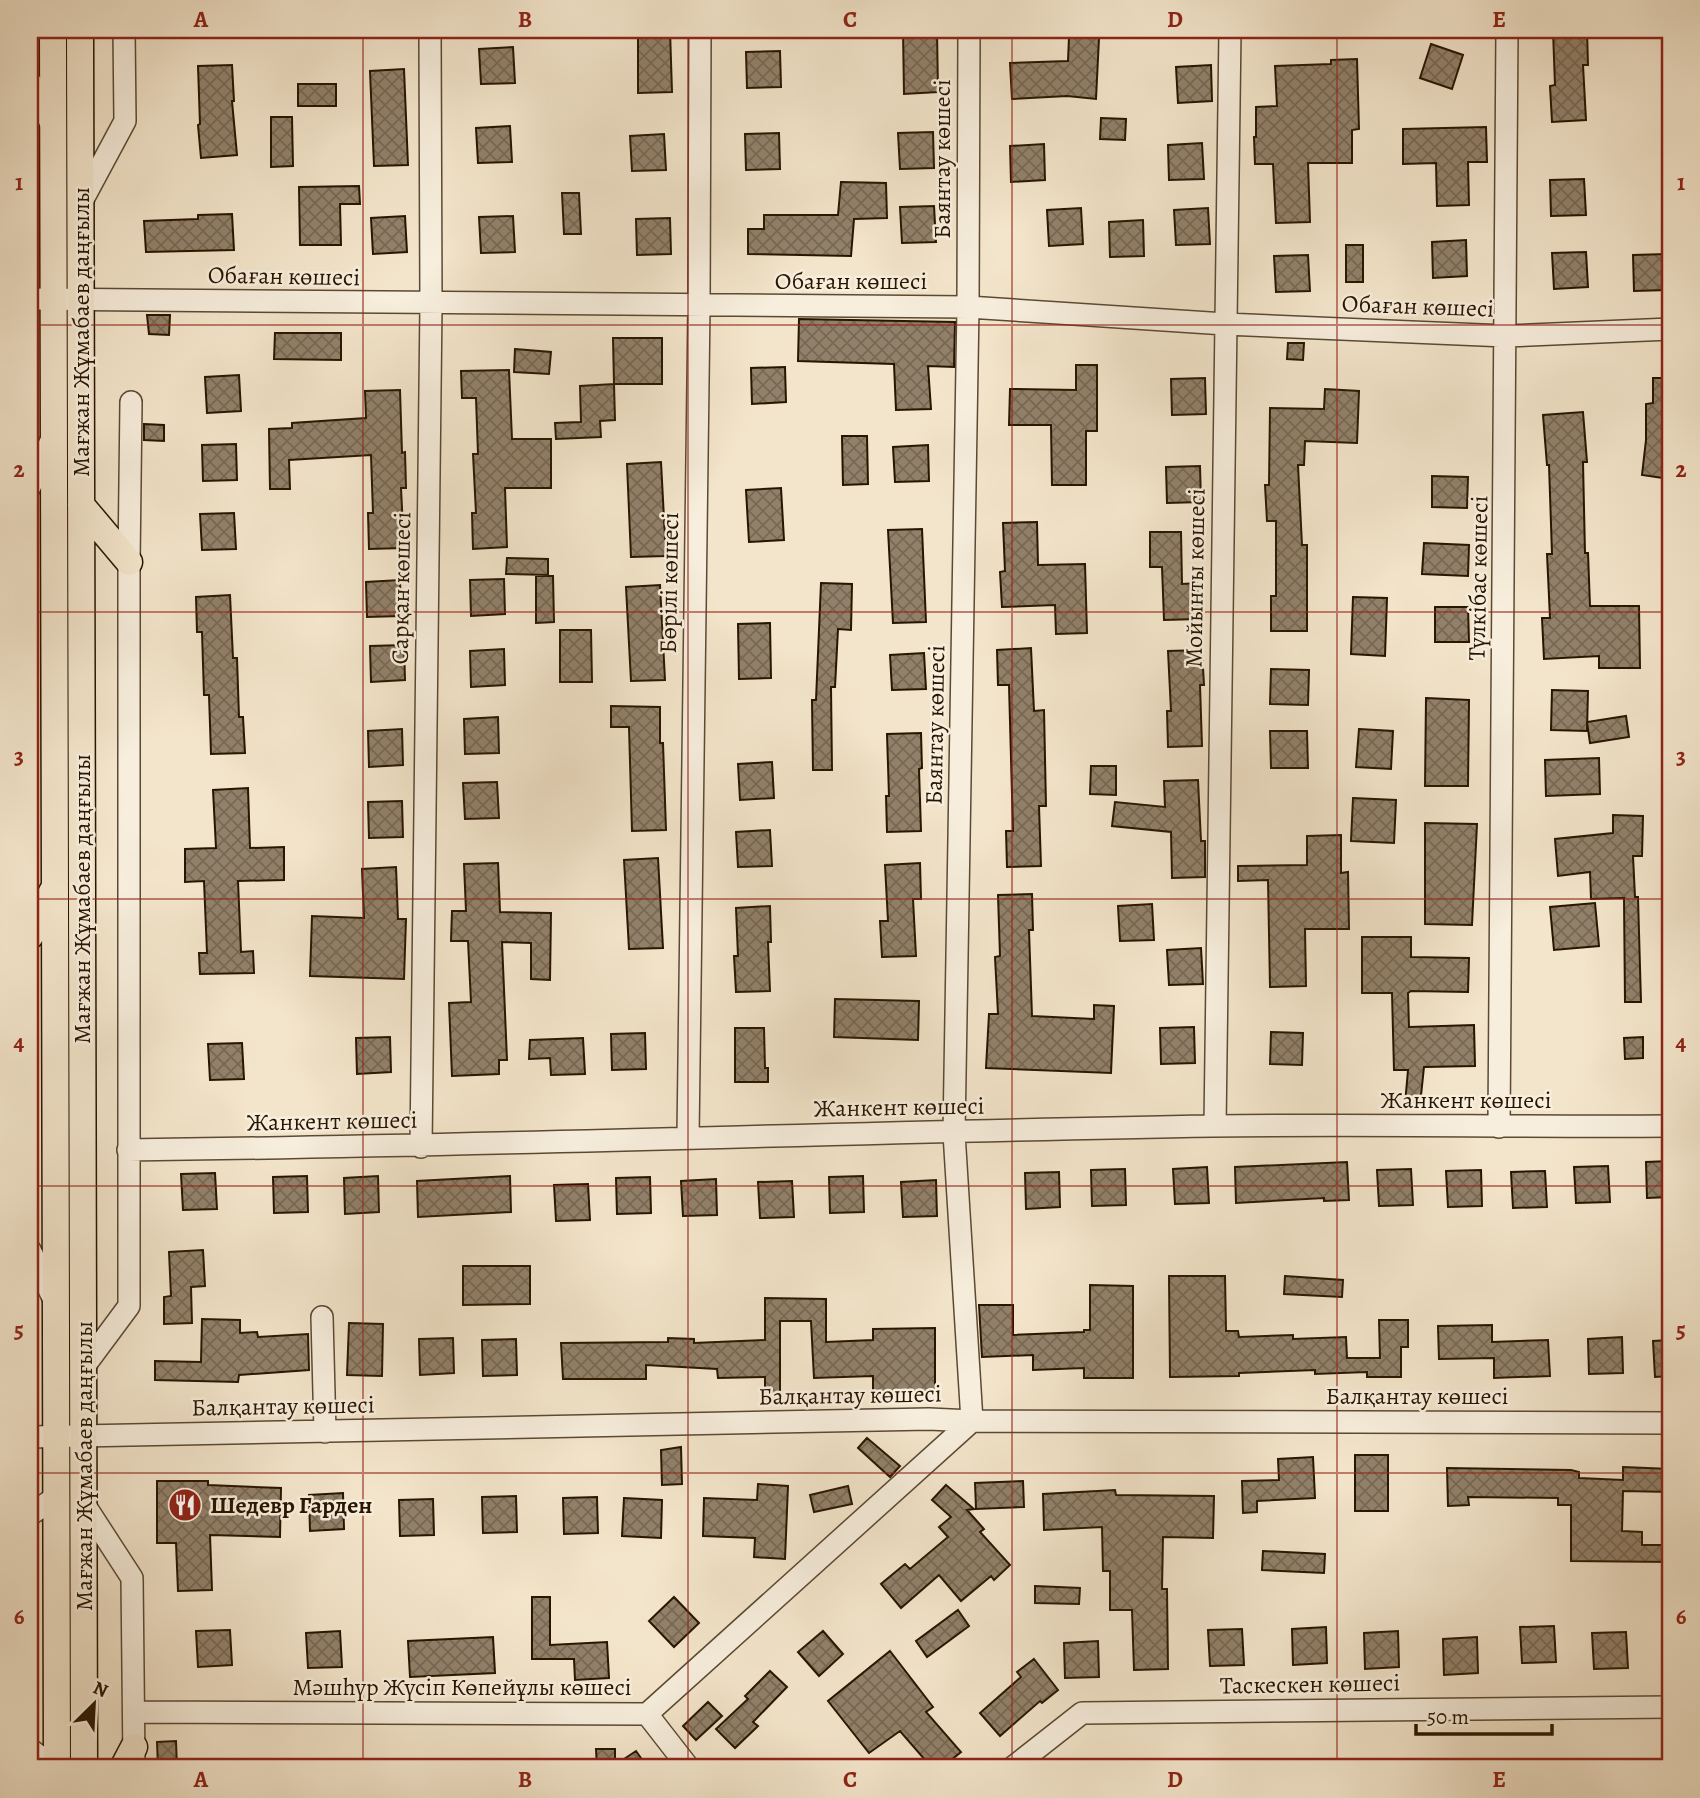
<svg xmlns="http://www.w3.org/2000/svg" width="1700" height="1798" font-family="Alegreya,serif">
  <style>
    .building { fill: url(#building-cross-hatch); stroke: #281500; stroke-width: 2 }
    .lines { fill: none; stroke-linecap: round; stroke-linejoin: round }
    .minor-casing { stroke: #5b4933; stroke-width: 24 }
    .major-casing { stroke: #281500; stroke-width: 29 }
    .minor { stroke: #f7eedd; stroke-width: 21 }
    .major { stroke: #f3e5cb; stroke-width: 26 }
    .grid { fill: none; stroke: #8f2418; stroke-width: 2; stroke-opacity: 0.55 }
    .labels { text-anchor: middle; stroke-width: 5; stroke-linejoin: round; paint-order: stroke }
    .street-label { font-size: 24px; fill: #281500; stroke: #f7eedd }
    .poi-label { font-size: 24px; font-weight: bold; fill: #281500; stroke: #f7eedd; text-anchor: start }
    .neatline { fill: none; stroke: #8f2418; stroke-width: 2.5 }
    .grid-label { font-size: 23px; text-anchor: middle; font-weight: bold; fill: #8f2418 }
  </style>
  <defs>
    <pattern id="building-cross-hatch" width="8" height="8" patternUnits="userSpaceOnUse" patternTransform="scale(1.75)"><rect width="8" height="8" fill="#92816a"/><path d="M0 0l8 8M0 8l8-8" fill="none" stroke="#776855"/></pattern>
  </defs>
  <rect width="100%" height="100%" fill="#f3e5cb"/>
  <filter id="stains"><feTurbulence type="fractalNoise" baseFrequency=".00286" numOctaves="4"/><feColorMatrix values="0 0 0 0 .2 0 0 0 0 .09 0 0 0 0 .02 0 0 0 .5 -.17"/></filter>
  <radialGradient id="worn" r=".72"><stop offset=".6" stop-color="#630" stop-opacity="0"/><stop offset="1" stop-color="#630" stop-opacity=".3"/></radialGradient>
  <!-- building -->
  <path class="building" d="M638,30H670L672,92L638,93Z
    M903,30H937L938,92L904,94Z
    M1587,30L1588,65H1583L1586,120L1552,122L1550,86L1555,85L1553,31Z
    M1069,37L1099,38L1096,99L1067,96L1012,99L1010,63L1068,61Z
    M1431,44L1463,55L1452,89L1420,78Z
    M513,47L515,83L481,84L479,49Z
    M780,51L781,87L747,88L746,52Z
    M1357,59L1359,129L1352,130V163H1308L1310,222L1276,223L1273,164H1255L1254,137H1256V107L1277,106L1275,66L1331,64V60Z
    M232,65L234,101H232L237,155L201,158L198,125L200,124L198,66Z
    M1211,65L1212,101L1178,103L1176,67Z
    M404,69L408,165L374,166L370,71Z
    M298,84H336V106H298Z
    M271,117H292L293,166L271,167Z
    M1101,118L1126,119L1125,140L1100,139Z
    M510,126L512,162L478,163L476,128Z
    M1486,127L1487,162H1468L1469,205L1437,206L1436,163L1403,164V129Z
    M933,132L934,168L900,169L898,133Z
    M779,133L780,169L746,170L745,134Z
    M664,134L666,170L632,171L630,136Z
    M1202,143L1204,179L1169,180L1168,145Z
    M1044,144L1045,180L1011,182L1010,146Z
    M1584,179L1586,215L1551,216L1550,180Z
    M841,182L886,183L887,218L854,219L851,256L748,254V229H764V215H838Z
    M359,186L360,204H340L341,245H300L299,187Z
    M562,193H579L581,234H564Z
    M934,206L936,242L902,243L900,207Z
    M1081,208L1083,244L1049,246L1047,210Z
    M1208,208L1210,244L1176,245L1174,210Z
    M232,214L234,250L146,252L144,221L198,219V215Z
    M405,216L407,252L373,254L371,218Z
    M513,216L515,252L481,253L479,217Z
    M670,218L671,254L637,255L636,219Z
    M1143,220L1144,256L1110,257L1109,222Z
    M1466,240L1467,276L1433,278L1432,242Z
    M1346,245H1363V282H1346Z
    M1586,252L1588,287L1554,289L1552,253Z
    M1667,254L1668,290L1634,291L1633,255Z
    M1308,255L1310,291L1276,292L1274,256Z
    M147,315H170L169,335L149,334Z
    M799,319L955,322L954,367L928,366L931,409L896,410L894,364L798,361Z
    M275,333H341V360L274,359Z
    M613,338H662V384H614Z
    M1288,343H1304L1303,360L1287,359Z
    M515,349L551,352L549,374L514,372Z
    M1076,365H1097V431H1086V485H1052L1051,425H1009L1010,389L1076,390Z
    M785,367L786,402L752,404L751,368Z
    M509,370L512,439H551V488H505L507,547L473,549L472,513H476L473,454H478L476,398H462L461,371Z
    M239,375L241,411L207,413L205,377Z
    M1205,378L1206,414L1172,415L1171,379Z
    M1653,378H1670V479L1642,475L1646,440V404L1653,403Z
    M614,384L615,420L600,421L601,437L556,439L555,423L581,422L580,386Z
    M1325,389L1359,391L1357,443L1305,441L1304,465H1298L1302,545H1307V631H1271V596H1276V521H1267L1265,485H1269L1270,408L1324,409Z
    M400,390L402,453L405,452L406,488H401L404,548L369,549L368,513H373L371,455L289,460L290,489H270L269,429L292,428V423L366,418L365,391Z
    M1583,412L1587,462H1583L1585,553H1588L1590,606H1639L1640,668H1599V656L1544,659L1542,618H1550L1547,554H1552L1549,465H1547L1543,415Z
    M144,424L164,425V441L144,440Z
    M842,436H867L868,484L843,485Z
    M236,444L237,480L203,481L202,445Z
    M928,445L929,481L895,482L893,447Z
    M661,462L666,556L631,557L627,464Z
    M1200,466L1201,502L1167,503L1166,467Z
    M1432,476L1468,477L1467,508L1432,507Z
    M781,488L784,540L749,542L746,490Z
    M234,513L236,549L202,550L200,514Z
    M1037,522L1038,565L1085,564L1087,633L1056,634L1055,605L1002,607L1000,572L1005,571L1003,523Z
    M922,529L926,622L893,623L888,530Z
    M1150,532H1181L1182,584L1197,583L1198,619L1164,620L1162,567H1150Z
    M1424,543L1469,545L1468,576L1422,574Z
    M507,558L548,559V575L506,574Z
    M536,576H553L554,622L536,623Z
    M504,579L505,614L471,616L470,580Z
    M400,580L401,616L367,617L366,582Z
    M821,583L852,584L851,630L838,629L835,687H831L832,770H813L812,700H816Z
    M660,585L665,680L631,681L626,587Z
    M230,595L233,658H237L239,717H243L245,753L211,754L209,695H204L202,632H197L196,597Z
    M1353,597L1387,598L1385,656L1351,654Z
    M1435,607H1468L1469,642H1435Z
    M770,623L771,678L739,679L738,624Z
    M560,630H591L592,682H560Z
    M404,645L405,680L371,682L370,646Z
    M1031,648L1034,711L1044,710L1046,806H1039L1041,866L1007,867L1006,831H1013L1009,685H998L997,650Z
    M504,649L505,685L471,687L470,651Z
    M1202,650L1204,685H1200L1202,746L1168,747L1167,711H1171L1168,651Z
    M924,653L926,689L892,690L890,655Z
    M1271,669L1309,670L1308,705L1270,704Z
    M1552,690L1588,691L1587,731L1551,730Z
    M1426,698L1469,700L1468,786H1425Z
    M611,706L660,707V743H663L666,830L632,831L629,727H611Z
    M1626,716L1629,737L1590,743L1587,722Z
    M498,717L499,753L465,754L464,719Z
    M402,729L403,765L369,767L368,731Z
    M1359,729L1393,731L1391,769L1356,767Z
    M1270,731H1307L1308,768H1271Z
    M921,733L922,768L919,769L921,831L887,832L886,796H889L887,734Z
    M1599,758L1600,794L1546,796L1545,760Z
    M772,762L774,798L740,800L738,764Z
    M1091,766H1116V795L1090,794Z
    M1198,780L1201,841H1205V877L1172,878L1171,832L1112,826L1115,802L1165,807L1164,781Z
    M497,782L499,818L465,819L463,783Z
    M248,788L250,848L284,847V880L238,881L241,952L253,951L254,973L200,974L199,953H207L204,881L185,882V849L216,848L213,790Z
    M1353,798L1396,800L1394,843L1351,841Z
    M402,801L403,837L369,838L368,802Z
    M1613,815L1643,816L1642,856H1633L1635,897H1638L1641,1002H1625L1624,898L1591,899L1590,872L1558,876L1555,839L1613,833Z
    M1425,823L1477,824L1472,925L1425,924Z
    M770,830L772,866L738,867L736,832Z
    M1341,835V873L1348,872L1349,929H1305L1306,986L1270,987L1268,880L1238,881V866L1307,865V836Z
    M658,858L663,948L629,949L624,860Z
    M498,863L500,912L551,913L550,980L531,979V943L502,942L507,1060H499V1074L452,1076L449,1003L471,1002L468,941H451L452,911H466L464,864Z
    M920,863L921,899H913L916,956L882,957L880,921H888L885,865Z
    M396,867L398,919H406L404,979L310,976L312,916L364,918L362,869Z
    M1032,894L1033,930H1029L1032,1016L1094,1019V1005L1114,1006L1111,1073L986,1068L989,1014H998L995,957L1000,956L998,895Z
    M1595,903L1599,946L1554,950L1550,907Z
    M1152,904L1154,940L1120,941L1118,906Z
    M770,906L771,942H768L770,991L736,992L734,956H738L736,908Z
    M1362,937H1411V957L1469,958L1468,992L1411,991L1408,993L1409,1027L1474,1025L1475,1066L1424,1067L1420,1105L1405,1104L1408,1070H1394L1392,993H1362Z
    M1201,948L1203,984L1169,985L1167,950Z
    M835,999L919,1001L918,1040L834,1037Z
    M1194,1027L1195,1063L1161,1064L1160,1028Z
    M735,1028H764L765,1068H768V1082H735Z
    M1271,1032L1303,1033L1302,1065L1270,1064Z
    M645,1033L646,1069L612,1070L611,1034Z
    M390,1037L391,1072L357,1074L356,1038Z
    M1643,1037V1058L1625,1059L1624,1038Z
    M583,1038L585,1074L551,1075L550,1058L529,1059L530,1040Z
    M242,1043L244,1079L210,1080L208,1044Z
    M1670,1161V1197L1647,1198L1646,1162Z
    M1347,1162L1349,1200L1324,1201V1198L1236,1203L1235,1167Z
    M1608,1166L1610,1202L1576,1203L1574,1167Z
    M1207,1167L1209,1203L1175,1204L1173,1169Z
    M1125,1169L1126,1205L1092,1206L1091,1170Z
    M1411,1169L1413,1205L1379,1206L1377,1170Z
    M1481,1170L1482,1206L1448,1207L1446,1171Z
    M1545,1171L1547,1207L1513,1208L1511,1172Z
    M1059,1172L1060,1207L1026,1209L1025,1173Z
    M215,1173L217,1209L183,1210L181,1174Z
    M307,1176L308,1212L274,1213L273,1177Z
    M378,1176L379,1212L345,1214L344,1178Z
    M510,1176L511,1212L418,1217L417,1181Z
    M863,1176L864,1212L830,1213L829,1177Z
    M650,1177L651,1213L617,1214L616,1178Z
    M716,1179L717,1215L683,1216L681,1181Z
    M936,1180L937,1216L903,1217L901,1182Z
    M792,1181L794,1217L760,1218L758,1182Z
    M588,1184L590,1220L556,1221L554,1185Z
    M203,1250L205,1286L191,1287L192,1323L164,1324V1297L171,1296L169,1252Z
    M463,1266H530V1304L463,1305Z
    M1169,1276H1225L1226,1331H1238L1239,1337L1293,1335V1339L1346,1337L1347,1358H1380L1379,1320H1408V1347H1401V1377H1367V1372L1315,1374V1370L1239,1373V1376L1170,1377Z
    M1285,1276L1343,1280L1342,1297L1284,1294Z
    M1090,1285L1133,1286V1378H1084V1368L1033,1370V1355L982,1357L979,1305H1013V1335L1084,1332V1330H1090Z
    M765,1298L826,1299V1342L873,1340V1329L935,1328V1391H873V1376L814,1378L811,1321H780V1399H765V1377L718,1378L717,1369L646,1365V1379H563L561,1343L668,1342V1338L694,1339V1343L765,1340Z
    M202,1319L240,1320V1333L257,1332L258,1337L308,1334L309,1370L239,1375L238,1382L155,1380V1361L201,1362Z
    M349,1323L383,1324L382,1376L347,1375Z
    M1492,1325V1342L1548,1340L1550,1376L1494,1378V1358L1439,1359L1438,1326Z
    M1622,1337L1623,1373L1589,1374L1588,1339Z
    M453,1338L454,1373L420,1375L419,1339Z
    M516,1339L517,1375L483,1376L482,1340Z
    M1670,1340V1376L1655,1377L1653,1341Z
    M867,1438L900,1466L890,1477L858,1448Z
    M681,1447L682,1484L662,1485L661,1450Z
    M1355,1455H1388V1511H1355Z
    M1313,1457L1315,1498L1257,1501V1512L1243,1513L1242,1481L1279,1480L1278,1459Z
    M1623,1467L1670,1469V1492L1623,1491L1622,1531L1642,1532V1545H1670V1562L1571,1561V1505H1558V1498L1468,1497L1469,1505L1448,1506L1447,1468L1571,1470L1579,1472V1478L1623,1480Z
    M157,1481H208V1485L281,1488L280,1537L210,1535L212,1590L178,1591L176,1543H157Z
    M1023,1481L1024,1507L976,1509L975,1483Z
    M758,1484L788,1486L785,1559L754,1557L755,1538L703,1536L704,1498L757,1500Z
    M946,1485L974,1509L967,1510L984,1529L980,1532L1010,1565L994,1580L991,1576L961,1601L939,1575L901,1608L881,1584L905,1564L910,1569L948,1537L939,1527L951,1517L932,1500Z
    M848,1486L852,1504L814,1512L810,1495Z
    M1115,1490L1116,1495L1214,1496L1213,1538L1163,1537L1162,1589H1167L1168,1669L1134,1670L1132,1610H1110V1571H1103L1102,1527L1044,1530L1043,1494Z
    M343,1493L344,1529L310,1531L309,1495Z
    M516,1496L517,1532L483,1533L482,1497Z
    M597,1497L598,1533L564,1534L563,1498Z
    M624,1498L662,1500L661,1538L622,1536Z
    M433,1499L434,1535L400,1536L399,1500Z
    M1263,1551L1325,1554L1324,1573L1262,1570Z
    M1035,1586L1080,1588L1079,1604L1035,1603Z
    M532,1597H550V1645L607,1642L609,1678L575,1680L574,1659H532Z
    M674,1597L699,1623L674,1647L649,1621Z
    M958,1610L969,1626L927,1657L916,1641Z
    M1554,1626L1556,1662L1522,1663L1520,1627Z
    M1326,1627L1327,1663L1293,1665L1292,1629Z
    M1242,1629L1244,1665L1210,1666L1208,1630Z
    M230,1630L232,1665L198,1667L196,1631Z
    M340,1631L342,1667L308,1668L306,1633Z
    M823,1631L843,1654L819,1676L798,1652Z
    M1398,1631L1399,1667L1365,1669L1364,1633Z
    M1626,1632L1628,1668L1594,1669L1592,1633Z
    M493,1637L495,1673L410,1677L408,1641Z
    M1477,1637L1478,1673L1444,1675L1443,1639Z
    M1098,1641L1099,1677L1065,1678L1064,1643Z
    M890,1651L933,1707L926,1712L961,1752L941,1768H932L900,1731L869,1753L828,1701Z
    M1034,1659L1058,1690L1042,1703L1040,1701L1000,1736L980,1713L1021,1677L1017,1672Z
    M770,1671L787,1687L753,1722L758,1726L735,1748L716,1729L748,1699L745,1696Z
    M708,1702L722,1716L696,1740L683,1726Z
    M176,1741L177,1768H158L157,1742Z
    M596,1749H615V1765L636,1751L648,1768H597Z"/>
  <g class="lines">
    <defs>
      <path id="minor" d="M30,81L52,126
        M81,203L125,121L124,30
        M30,299L968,307L1225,324L1506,336L1670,329
        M30,487L53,436
        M1215,1126L1230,30
        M1499,1127L1507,30
        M688,1137L699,306L700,30
        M421,1147L431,305L430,30
        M128,1150C490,1146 851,1132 1213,1126C1365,1124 1518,1127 1670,1126
        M30,1250L55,1302
        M322,1317L325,1432
        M83,1368L129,1306V562L131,402
        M30,1437L929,1419L972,1421L1670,1423
        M84,1504L132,1578L134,1763
        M30,1515L57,1496
        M134,1712L647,1714L972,1421L954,1133L968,307L969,30
        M647,1714L689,1768
        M30,1749L55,1768
        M1012,1768L1082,1713L1670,1707"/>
      <path id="major" d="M53,30L57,1768
        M80,30L84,1768
        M81,505L129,562
        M30,936L53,890
        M123,1768L134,1747"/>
    </defs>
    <!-- minor casing -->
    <use href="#minor" class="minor-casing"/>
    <!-- major casing -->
    <use href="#major" class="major-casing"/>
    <!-- minor -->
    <use href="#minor" class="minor"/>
    <!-- major -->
    <use href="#major" class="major"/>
  </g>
  <!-- grid -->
  <path class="grid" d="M363,30V1768M688,30V1768M1012,30V1768M1337,30V1768M30,325H1670M30,612H1670M30,899H1670M30,1186H1670M30,1473H1670"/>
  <!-- icons -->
  <defs>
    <symbol id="restaurant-disc" viewBox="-11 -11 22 22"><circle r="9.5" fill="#8f2418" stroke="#f7eedd"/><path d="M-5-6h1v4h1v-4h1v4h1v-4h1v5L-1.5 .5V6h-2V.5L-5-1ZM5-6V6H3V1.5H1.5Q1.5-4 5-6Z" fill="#fff"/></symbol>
  </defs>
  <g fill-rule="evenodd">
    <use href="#restaurant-disc" x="166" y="1486" width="38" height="38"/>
  </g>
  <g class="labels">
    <!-- street labels -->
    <g class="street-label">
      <text transform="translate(942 159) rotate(-90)" y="8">Баянтау көшесі</text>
      <text transform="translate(284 276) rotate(1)" y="8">Обаған көшесі</text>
      <text x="851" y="289">Обаған көшесі</text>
      <text transform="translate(1418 306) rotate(2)" y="8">Обаған көшесі</text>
      <text transform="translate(81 332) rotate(-90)" y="8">Мағжан Жұмабаев даңғылы</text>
      <text transform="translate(1195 578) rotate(-89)" y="8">Мойынты көшесі</text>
      <text transform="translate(1478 578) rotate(-89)" y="8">Түлкібас көшесі</text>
      <text transform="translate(669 583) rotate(-89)" y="8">Бөрілі көшесі</text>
      <text transform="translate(401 588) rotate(-89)" y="8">Сарқан көшесі</text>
      <text transform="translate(935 725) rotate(-89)" y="8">Баянтау көшесі</text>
      <text transform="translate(82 899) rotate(-90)" y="8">Мағжан Жұмабаев даңғылы</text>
      <text x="1466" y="1108">Жанкент көшесі</text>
      <text transform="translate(899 1107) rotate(-1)" y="8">Жанкент көшесі</text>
      <text transform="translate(332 1121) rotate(-1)" y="8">Жанкент көшесі</text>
      <text transform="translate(850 1395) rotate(-1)" y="8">Балқантау көшесі</text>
      <text x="1417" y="1404">Балқантау көшесі</text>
      <text transform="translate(283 1406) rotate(-1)" y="8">Балқантау көшесі</text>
      <text transform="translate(84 1466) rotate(-90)" y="8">Мағжан Жұмабаев даңғылы</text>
      <text transform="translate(1310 1684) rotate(-1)" y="8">Таскескен көшесі</text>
      <text x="462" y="1695">Мәшһүр Жүсіп Көпейұлы көшесі</text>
    </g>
    <!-- poi labels -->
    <g class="poi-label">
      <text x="210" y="1513">Шедевр Гарден</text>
    </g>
  </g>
  <!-- margin -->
  <rect width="1700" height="1798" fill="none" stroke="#f3e5cb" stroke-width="77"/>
  <!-- north arrow -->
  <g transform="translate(94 1704) rotate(24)" stroke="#f7eedd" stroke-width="5" paint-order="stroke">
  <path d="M0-5L12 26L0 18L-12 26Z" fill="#281500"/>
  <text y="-10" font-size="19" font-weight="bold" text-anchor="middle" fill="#281500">N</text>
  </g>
  <!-- scale -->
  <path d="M1416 1724v10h136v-10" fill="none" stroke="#281500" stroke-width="3.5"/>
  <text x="1427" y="1724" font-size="21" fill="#281500" stroke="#f7eedd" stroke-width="5" paint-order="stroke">50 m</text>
  <rect x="38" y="38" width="1624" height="1721" class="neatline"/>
  <g class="grid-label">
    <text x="201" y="27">A</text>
    <text x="525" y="27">B</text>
    <text x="850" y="27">C</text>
    <text x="1175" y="27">D</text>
    <text x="1499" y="27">E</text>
    <text x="19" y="190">1</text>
    <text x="1681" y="190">1</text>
    <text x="19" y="477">2</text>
    <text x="1681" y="477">2</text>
    <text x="19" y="764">3</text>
    <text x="1681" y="764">3</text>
    <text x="19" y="1050">4</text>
    <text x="1681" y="1050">4</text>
    <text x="19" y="1337">5</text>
    <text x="1681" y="1337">5</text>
    <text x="19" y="1624">6</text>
    <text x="1681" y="1624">6</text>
    <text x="201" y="1787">A</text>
    <text x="525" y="1787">B</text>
    <text x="850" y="1787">C</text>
    <text x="1175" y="1787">D</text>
    <text x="1499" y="1787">E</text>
  </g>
  <rect width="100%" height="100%" filter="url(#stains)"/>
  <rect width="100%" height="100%" fill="url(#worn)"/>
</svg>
